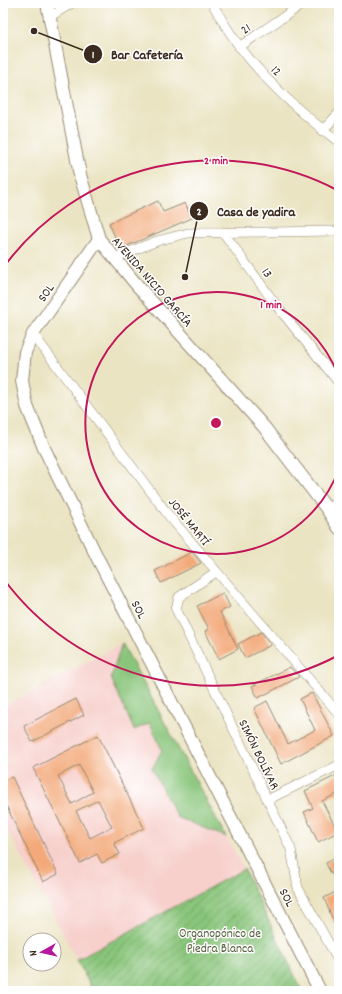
<svg xmlns="http://www.w3.org/2000/svg" width="342" height="994" font-family="Dekko,sans-serif">
  <style>
    .built { fill: #f7d0cc }
    .green { fill: #89c57a; stroke: #62784c }
    .garden { fill: url(#garden-furrows); stroke: #62784c }
    .building { fill: #f3a979; fill-rule: evenodd }
    .lines { fill: none; stroke-linecap: round; stroke-linejoin: round }
    .minor-casing { stroke: #938770; stroke-width: 10 }
    .tertiary-casing { stroke: #938770; stroke-width: 14 }
    .minor { stroke: #fff; stroke-width: 9 }
    .tertiary { stroke: #fff; stroke-width: 12 }
    .ring { fill: none; stroke: #c2185b; stroke-width: 2 }
    .labels { text-anchor: middle; stroke-width: 3; stroke-linejoin: round; paint-order: stroke }
    .street-label { font-size: 13px; fill: #3b2a1e; stroke: #fff }
    .park-label { font-size: 13px; fill: #56603e; stroke: #fff }
    .centre { fill: #c2185b; stroke: #fff; stroke-width: 2 }
    .ring-label { font-size: 12px; text-anchor: middle; font-weight: bold; fill: #c2185b; stroke: #fff; stroke-width: 3; stroke-linejoin: round; paint-order: stroke }
    .leader { fill: none; stroke: #3b2a1e; stroke-width: 1.5 }
    .callout-dot { fill: #3b2a1e; stroke: #fff; stroke-width: 1.5 }
    .mark-label { font-size: 12px; text-anchor: middle; font-weight: bold; fill: #fff }
    .callout-label { font-size: 14px; text-anchor: middle; font-weight: bold; fill: #3b2a1e; stroke: #fff; stroke-width: 3; stroke-linejoin: round; paint-order: stroke }
  </style>
  <defs>
    <pattern id="garden-furrows" width="10" height="10" patternUnits="userSpaceOnUse"><rect width="10" height="10" fill="#89c57a"/><path d="M-1 1l2-2M0 10L10 0M9 11l2-2" fill="none" stroke="#71a063"/></pattern>
  </defs>
  <rect width="100%" height="100%" fill="#fff"/>
  <filter id="ink" filterUnits="userSpaceOnUse"><feTurbulence type="fractalNoise" baseFrequency=".025" numOctaves="2"/><feDisplacementMap in="SourceGraphic" scale="8" xChannelSelector="R" yChannelSelector="G"/><feConvolveMatrix kernelMatrix="1 2 1 2 8 2 1 2 1" color-interpolation-filters="sRGB"/></filter>
  <filter id="wash" filterUnits="userSpaceOnUse"><feTurbulence type="fractalNoise" baseFrequency=".012" numOctaves="4" result="noise"/><feDisplacementMap in="SourceGraphic" scale="16" xChannelSelector="R" yChannelSelector="G"/><feGaussianBlur stdDeviation="0.9" result="paint"/><feColorMatrix in="noise" values="0 0 0 0 0 0 0 0 0 0 0 0 0 0 0 0 0 1.4 0 .05"/><feComposite in="paint" operator="in"/></filter>
  <g filter="url(#wash)">
    <rect width="100%" height="100%" fill="#ebe4c3"/>
    <!-- built -->
    <path class="built" d="M122,643L244,869L77,960L3,822V765L9,762L3,751V707Z"/>
    <!-- green -->
    <path class="green" d="M122,643L226,837L177,817L152,769L162,750L150,723L134,730L111,678Z"/>
    <!-- garden -->
    <path class="garden" d="M244,869L302,991H93L77,960Z"/>
    <g id="blocks">
      <!-- building -->
      <path class="building" d="M158,201L163,212L185,203L192,218L120,249L109,223Z
        M192,552L201,563L161,583L155,571Z
        M223,593L230,607L220,612L238,649L219,659L205,631L209,629L197,606Z
        M261,632L271,645L245,658L238,644Z
        M290,667L299,677L258,698L252,686Z
        M312,693L334,736L281,764L254,708L267,701L288,744L315,730L300,699Z
        M76,699L84,715L32,742L24,726Z
        M98,735L144,828L114,843L120,854L102,863L97,854L80,863L33,768ZM79,765L93,792L72,804L58,776ZM98,800L112,827L90,838L76,811Z
        M339,774V793L322,801L338,832L318,842L304,812L313,808L305,791Z
        M12,777L58,874L43,882L3,799V781Z
        M339,856V870L331,874L326,863Z
        M339,890V935L324,898Z"/>
    </g>
  </g>
  <g filter="url(#ink)">
    <use href="#blocks" fill-opacity="0" stroke="#938770" stroke-width="1"/>
    <g class="lines">
      <defs>
        <path id="minor" d="M212,3C221,18 229,33 240,47C267,83 303,115 339,142
          M51,16L72,3
          M239,47L304,3
          M322,131L339,113
          M223,232L276,305L339,383
          M114,258L157,241L188,233L339,231
          M33,334L169,516L339,714
          M327,509L339,501
          M216,572L179,597L176,609L291,849L298,888L339,962
          M267,800L339,765"/>
        <path id="tertiary" d="M47,3L80,175L99,239L136,284L264,427L327,509L339,528
          M99,239L33,334L25,352L22,381L27,406L44,448L97,557L320,991"/>
      </defs>
      <!-- minor casing -->
      <use href="#minor" class="minor-casing"/>
      <!-- tertiary casing -->
      <use href="#tertiary" class="tertiary-casing"/>
      <!-- minor -->
      <use href="#minor" class="minor"/>
      <!-- tertiary -->
      <use href="#tertiary" class="tertiary"/>
    </g>
  </g>
  <!-- distance rings -->
  <g class="ring">
    <path d="M339 469A131 131 0 1 1 339 377"/>
    <path d="M337 656A263 263 0 0 1 3 578M3 268A263 263 0 0 1 337 190"/>
  </g>
  <g class="labels">
    <!-- street labels -->
    <g class="street-label">
      <text transform="translate(245 28) rotate(-34)" y="5">21</text>
      <text transform="translate(277 70) rotate(45)" y="5">12</text>
      <text transform="translate(268 272) rotate(54)" y="5">13</text>
      <text transform="translate(153 281) rotate(49)" y="5">AVENIDA NICIO GARCÍA</text>
      <text transform="translate(45 292) rotate(-55)" y="5">SOL</text>
      <text transform="translate(190 521) rotate(51)" y="5">JOSÉ MARTÍ</text>
      <text transform="translate(140 609) rotate(63)" y="5">SOL</text>
      <text transform="translate(260 754) rotate(64)" y="5">SIMÓN BOLÍVAR</text>
      <text transform="translate(288 897) rotate(63)" y="5">SOL</text>
    </g>
    <!-- park labels -->
    <g class="park-label">
      <text x="220" y="937">Organopónico de<tspan x="220" dy="15">Piedra Blanca</tspan></text>
    </g>
  </g>
  <circle cx="216" cy="423" r="6" class="centre"/>
  <g class="ring-label">
    <text x="216" y="164">2 min</text>
    <text x="271" y="308">1 min</text>
  </g>
  <!-- callouts -->
  <path class="leader" d="M34 31L93 54M185 277L199 211"/>
  <g class="callout-dot">
    <circle cx="34" cy="31" r="4"/>
    <circle cx="185" cy="277" r="4"/>
    <circle cx="93" cy="54" r="10"/>
    <circle cx="199" cy="211" r="10"/>
  </g>
  <g class="mark-label">
    <text x="93" y="58">1</text>
    <text x="199" y="215">2</text>
  </g>
  <g class="callout-label">
    <text x="147" y="59">Bar Cafetería</text>
    <text x="256" y="216">Casa de yadira</text>
  </g>
  <!-- margin -->
  <rect width="342" height="994" fill="none" stroke="#fff" stroke-width="16"/>
  <!-- north arrow -->
  <g transform="translate(42 952) rotate(262)"><circle r="19" fill="#ffffff" stroke="#b1aaa5"/>
  <path d="M0-3L7 15L0 10L-7 15Z" fill="#b5179e"/>
  <text y="-6" font-size="11" font-weight="bold" text-anchor="middle" fill="#3b2a1e">N</text>
  </g>
</svg>
